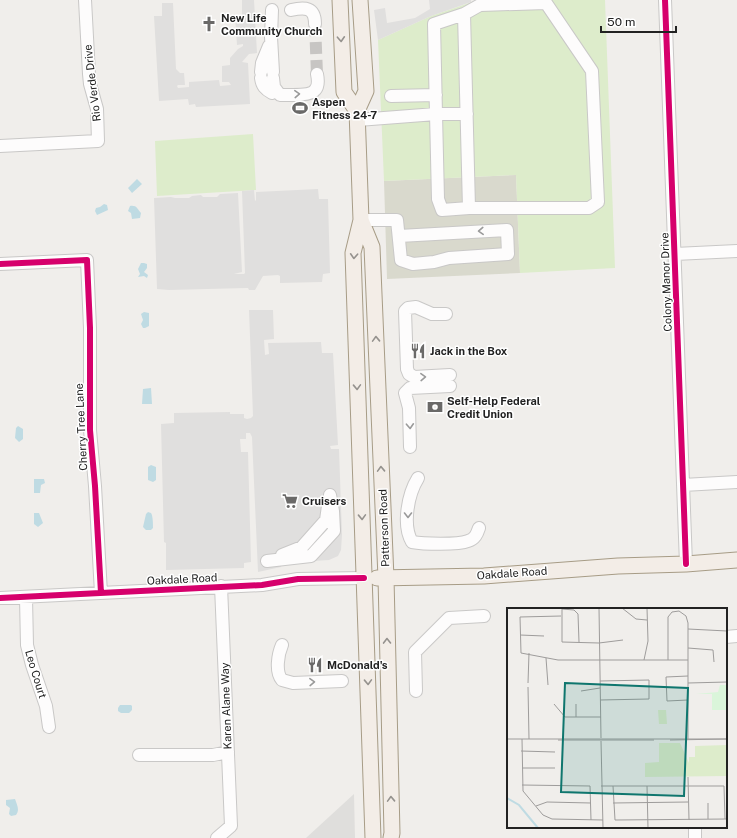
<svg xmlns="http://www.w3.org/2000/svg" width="737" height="838" font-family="'Public Sans',sans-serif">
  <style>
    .residential { fill: #dfdedc }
    .construction { fill: #d9d9cd }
    .grass { fill: #ddeccb }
    .parking { fill: #e0dfde }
    .water { fill: #bfdbe3 }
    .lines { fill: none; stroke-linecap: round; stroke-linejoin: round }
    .minor-tunnel { stroke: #c7c5c3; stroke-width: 12; stroke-dasharray: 12 6; stroke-linecap: butt }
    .minor-casing { stroke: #c9c8c7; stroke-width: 14 }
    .major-casing { stroke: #a79c86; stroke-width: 17 }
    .minor { stroke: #fdfcfc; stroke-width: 12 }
    .major { stroke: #f3ede7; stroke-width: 15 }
    .cycleway-casing { stroke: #fff; stroke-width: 8 }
    .cycleway { stroke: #d6006c; stroke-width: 6 }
    .oneway { stroke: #95928e }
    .oneway2 { stroke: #9a9a9a }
    .labels { text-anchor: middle; stroke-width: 3; stroke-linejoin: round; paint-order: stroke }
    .poi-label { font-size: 11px; font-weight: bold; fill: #222; stroke: #fff; text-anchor: start }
    .street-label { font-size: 11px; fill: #222; stroke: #fff }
    .inset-river { fill: none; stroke: #bfdbe3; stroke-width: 2 }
    .inset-road { fill: none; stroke: #9e9c9b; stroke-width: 1 }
    .view { fill: #0f766e; fill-opacity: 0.15; stroke: #0f766e; stroke-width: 2 }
    .inset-edge { fill: none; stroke: #222; stroke-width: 2 }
  </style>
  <rect width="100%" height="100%" fill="#f0eeeb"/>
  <!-- residential -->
  <path class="residential" d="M354,794L355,838H306Z"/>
  <!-- construction -->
  <path class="construction" d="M516,175L520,273L387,279L384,181Z"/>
  <!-- grass -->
  <path class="grass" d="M478,0H605L615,268L520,273L516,175L384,181L378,40L431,16Z
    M253,134L256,190L157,196L155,141Z"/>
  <!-- parking -->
  <path class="parking" d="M242,0H254L257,53L249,54L242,62L248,63L250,104L196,107L195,104L189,105L188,99L159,101L154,16H162V3H173L176,69L180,73H184L185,85H178L177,86L178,88L189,87V82L219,80L220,86L231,85L229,82H222V66L230,65V58L238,49L243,46V44L237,45L235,16L242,15Z
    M429,0H471V2L431,16L378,40L374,10L385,8L387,23L415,18L430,9Z
    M318,189L319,199H328L330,273L323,274L322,282L280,283V276L278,275L263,276L255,290H249L248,288H246L169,290L157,289L154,198L171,197L175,198H189L192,196L201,195L203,197H217L220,194L238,193L242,272L234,274H244L245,273L242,191L254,190L255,201L256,200V192Z
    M249,310H273L274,339L264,340L265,355L269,354L268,343L321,342L322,353H333L338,445L330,446L331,449H339L342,535L341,550L338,556L329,560L282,563L281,567L258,572L252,437L250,433H246V439H240L241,452H248L251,562L244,563V568L166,570V543L164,542L161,424L174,423V413L230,412V414H244V418L247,419L251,418L253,416Z"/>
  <!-- water -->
  <path class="water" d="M137,179L142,184L132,193L128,188Z
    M104,204L107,205L108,210L97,215L95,211L96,208L100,207Z
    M130,206C137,205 137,209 141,213L140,218L132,219L131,213L128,211Z
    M141,263H144L147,264V268L144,272L148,275L147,278L144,276L138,277L140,274L138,269Z
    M144,312L149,313V326L145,328H143L141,324L143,320L141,314Z
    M151,388L152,404H142L143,389Z
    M18,426L23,429V439L19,442L15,438L16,428Z
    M151,465L156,467V480L153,482L148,480V467Z
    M34,479H44L45,483L41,485L40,493H34Z
    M148,512L151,513C153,516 153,524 153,528L151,530H146L143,527L146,514Z
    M34,513H39L43,523L38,527L34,524Z
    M120,705H131L132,706V710L129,713H121L118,711V708Z
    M15,799C17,805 20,810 16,815L11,816L9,814L10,808L6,805V800Z"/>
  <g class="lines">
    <!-- minor-tunnel -->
    <path class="minor-tunnel" d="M315,24L317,74"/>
    <defs>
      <path id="minor" d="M665,0L686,564
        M272,10L271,37L273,72
        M291,10C305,7 315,7 315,24
        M464,14L480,5L546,3L592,71L598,202L589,208H469
        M261,72L262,63L269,46
        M261,78C262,86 265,89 272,93
        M273,78L274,87L280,95C287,95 311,96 315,90C319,86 318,79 317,74
        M391,96L436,95
        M358,120L436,114L434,24L464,14L469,208L442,210L438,199L436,114H467
        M0,146L98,141L97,109L90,84L89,74L85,0
        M361,220H397L401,260L413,264L434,262L449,258L508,254L507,230L399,236
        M675,254L737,251
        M0,264L87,260L90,328V430L95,486L101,593
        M446,314H432L416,307L408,308L405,311L407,369L409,374L414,377L450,375
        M410,447L409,408L405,393L410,388L450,386
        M418,478C408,494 402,525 412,542C423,544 458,545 468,541C475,539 477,534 479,528
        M683,485L737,482
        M282,555L302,547L326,520L328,506
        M267,561L311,556L334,531L333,511L330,495
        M0,598L262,585L298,579L364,578
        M26,598L27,645L32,665L46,706L49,727
        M726,637L737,636
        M282,645C278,654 275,672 282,680L293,683L342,681
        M416,691L415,652L449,618L484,616
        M139,755H213L228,752
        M695,827V838
        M217,838L231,826L221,586"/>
      <path id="major" d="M340,0L344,92L357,111
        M360,0L366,91L357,111L361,220L353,253L373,838
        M361,220L372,247L386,578L392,833L391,838
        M377,578L484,576L618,566L686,564L737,560"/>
    </defs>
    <!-- minor casing -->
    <use href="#minor" class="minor-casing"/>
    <!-- major casing -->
    <use href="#major" class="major-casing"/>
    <!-- minor -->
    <use href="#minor" class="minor"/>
    <!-- major -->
    <use href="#major" class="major"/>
    <defs>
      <path id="cycleway" d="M665,0L686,564
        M0,264L87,260L90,328V430L95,486L101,593
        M0,598L262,585L298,579L364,578"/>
    </defs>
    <!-- cycleway casing -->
    <use href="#cycleway" class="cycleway-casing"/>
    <!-- cycleway -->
    <use href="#cycleway" class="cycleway"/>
  </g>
  <!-- one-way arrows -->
  <defs><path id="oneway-chevron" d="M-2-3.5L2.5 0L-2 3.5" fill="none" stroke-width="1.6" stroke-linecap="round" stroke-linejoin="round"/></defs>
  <g class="oneway">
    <use href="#oneway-chevron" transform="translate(341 39) rotate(87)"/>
    <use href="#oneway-chevron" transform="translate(354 256) rotate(93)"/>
    <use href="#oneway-chevron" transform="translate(376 339) rotate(-92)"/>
    <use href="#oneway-chevron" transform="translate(357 387) rotate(88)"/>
    <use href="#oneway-chevron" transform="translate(381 469) rotate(-92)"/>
    <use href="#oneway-chevron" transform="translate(362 517) rotate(88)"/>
    <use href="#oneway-chevron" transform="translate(387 641) rotate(-91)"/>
    <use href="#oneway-chevron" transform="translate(368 682) rotate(88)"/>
    <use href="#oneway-chevron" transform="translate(391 799) rotate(-92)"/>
  </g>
  <g class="oneway2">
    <use href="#oneway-chevron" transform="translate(297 94) rotate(-3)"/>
    <use href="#oneway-chevron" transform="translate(481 231) rotate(177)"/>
    <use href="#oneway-chevron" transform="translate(423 377) rotate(-2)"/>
    <use href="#oneway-chevron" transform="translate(410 426) rotate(87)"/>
    <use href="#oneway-chevron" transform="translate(408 515) rotate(90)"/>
    <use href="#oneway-chevron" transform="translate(312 682) rotate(-2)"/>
  </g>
  <!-- icons -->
  <defs>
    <symbol id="church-bare" viewBox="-9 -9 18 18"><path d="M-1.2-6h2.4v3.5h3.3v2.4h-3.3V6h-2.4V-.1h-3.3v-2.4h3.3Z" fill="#6a6968" stroke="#fff" stroke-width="2.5" paint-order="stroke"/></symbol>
    <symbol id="stadium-bare" viewBox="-9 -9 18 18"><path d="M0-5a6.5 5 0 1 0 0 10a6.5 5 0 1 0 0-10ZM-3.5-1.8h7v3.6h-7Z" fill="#6a6968" stroke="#fff" stroke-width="2.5" paint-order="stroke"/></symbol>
    <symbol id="restaurant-bare" viewBox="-9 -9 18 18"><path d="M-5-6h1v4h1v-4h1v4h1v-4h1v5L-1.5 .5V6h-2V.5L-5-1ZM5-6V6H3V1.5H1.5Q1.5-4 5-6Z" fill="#6a6968" stroke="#fff" stroke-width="2.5" paint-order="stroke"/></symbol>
    <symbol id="bank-bare" viewBox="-9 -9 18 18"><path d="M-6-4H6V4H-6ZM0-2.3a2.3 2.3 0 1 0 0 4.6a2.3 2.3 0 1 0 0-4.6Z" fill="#6a6968" stroke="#fff" stroke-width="2.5" paint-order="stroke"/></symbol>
    <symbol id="supermarket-bare" viewBox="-9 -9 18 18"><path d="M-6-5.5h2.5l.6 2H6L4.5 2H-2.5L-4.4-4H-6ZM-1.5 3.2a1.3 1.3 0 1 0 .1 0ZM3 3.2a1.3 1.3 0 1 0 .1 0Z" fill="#6a6968" stroke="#fff" stroke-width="2.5" paint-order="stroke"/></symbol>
  </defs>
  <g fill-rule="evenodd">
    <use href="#church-bare" x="198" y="13" width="22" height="22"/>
    <use href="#stadium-bare" x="289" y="97" width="22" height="22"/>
    <use href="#restaurant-bare" x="407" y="340" width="22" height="22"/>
    <use href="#bank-bare" x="424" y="396" width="22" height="22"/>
    <use href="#supermarket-bare" x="279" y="490" width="22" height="22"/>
    <use href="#restaurant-bare" x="304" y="654" width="22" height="22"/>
  </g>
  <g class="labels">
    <!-- poi labels -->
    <g class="poi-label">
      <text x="221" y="22">New Life<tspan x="221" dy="13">Community Church</tspan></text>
      <text x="312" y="106">Aspen<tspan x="312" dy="13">Fitness 24-7</tspan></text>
      <text x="430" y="355">Jack in the Box</text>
      <text x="447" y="405">Self-Help Federal<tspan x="447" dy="13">Credit Union</tspan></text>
      <text x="302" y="505">Cruisers</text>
      <text x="327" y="669">McDonald's</text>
    </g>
    <!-- street labels -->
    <g class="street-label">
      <text transform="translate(92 83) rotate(-97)" y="4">Rio Verde Drive</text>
      <text transform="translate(666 282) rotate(-92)" y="4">Colony Manor Drive</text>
      <text transform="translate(81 427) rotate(-93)" y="4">Cherry Tree Lane</text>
      <text transform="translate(384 528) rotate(-92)" y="4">Patterson Road</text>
      <text transform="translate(512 573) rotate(-4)" y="4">Oakdale Road</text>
      <text transform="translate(182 579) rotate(-3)" y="4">Oakdale Road</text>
      <text transform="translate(36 674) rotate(73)" y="4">Leo Court</text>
      <text transform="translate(226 706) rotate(-92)" y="4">Karen Alane Way</text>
    </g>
  </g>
  <!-- overview -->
  <g transform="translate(507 608)">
    <rect width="220" height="220" fill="#f0eeeb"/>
    <path d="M151,102H159L160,116H152ZM152,135H173L182,155V149H188V138L220,137V168L138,169V155L152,154Z" fill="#ddeccb"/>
    <path d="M213,77H220V102H205V86H189L211,84Z" fill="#daf5da"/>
    <path class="inset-river" d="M0,190L12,197L31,220"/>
    <path class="inset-road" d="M92,0L94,130M115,0L129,11L140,12M54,8L13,9L14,45L51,52H181M181,21L220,23M13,27L37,28M72,34L71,6L67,2L55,1V34L92,35L116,32M181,40L206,42L207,54M39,50L41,77M137,52L141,33L140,0M161,52V9L165,4L172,3L179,8L181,15V131M181,68L159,69L160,93L181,92M93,73L142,72V91L93,92M21,75L22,45M181,75L220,74M21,79L22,131M74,83L93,80M47,96L58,109H94M69,96V109M0,131H220M15,131L16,183L36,207L45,211L96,212M51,132H147M163,132L219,131M94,133L96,220M14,143L48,144M15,160H48M181,169L182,212M15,177L83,178L84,212M94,178H217L218,211M106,178L108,212L220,211M140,178L141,220M106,195L181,194M201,195V211M29,198L40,194L84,195"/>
    <path class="view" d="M58,75L181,80L177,188L54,184Z"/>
    <rect width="220" height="220" class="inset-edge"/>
  </g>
  <!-- scale -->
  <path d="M601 26v6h75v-6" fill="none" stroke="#222222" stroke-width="2"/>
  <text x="607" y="26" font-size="12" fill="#222222" stroke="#ffffff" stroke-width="3" paint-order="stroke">50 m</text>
</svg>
